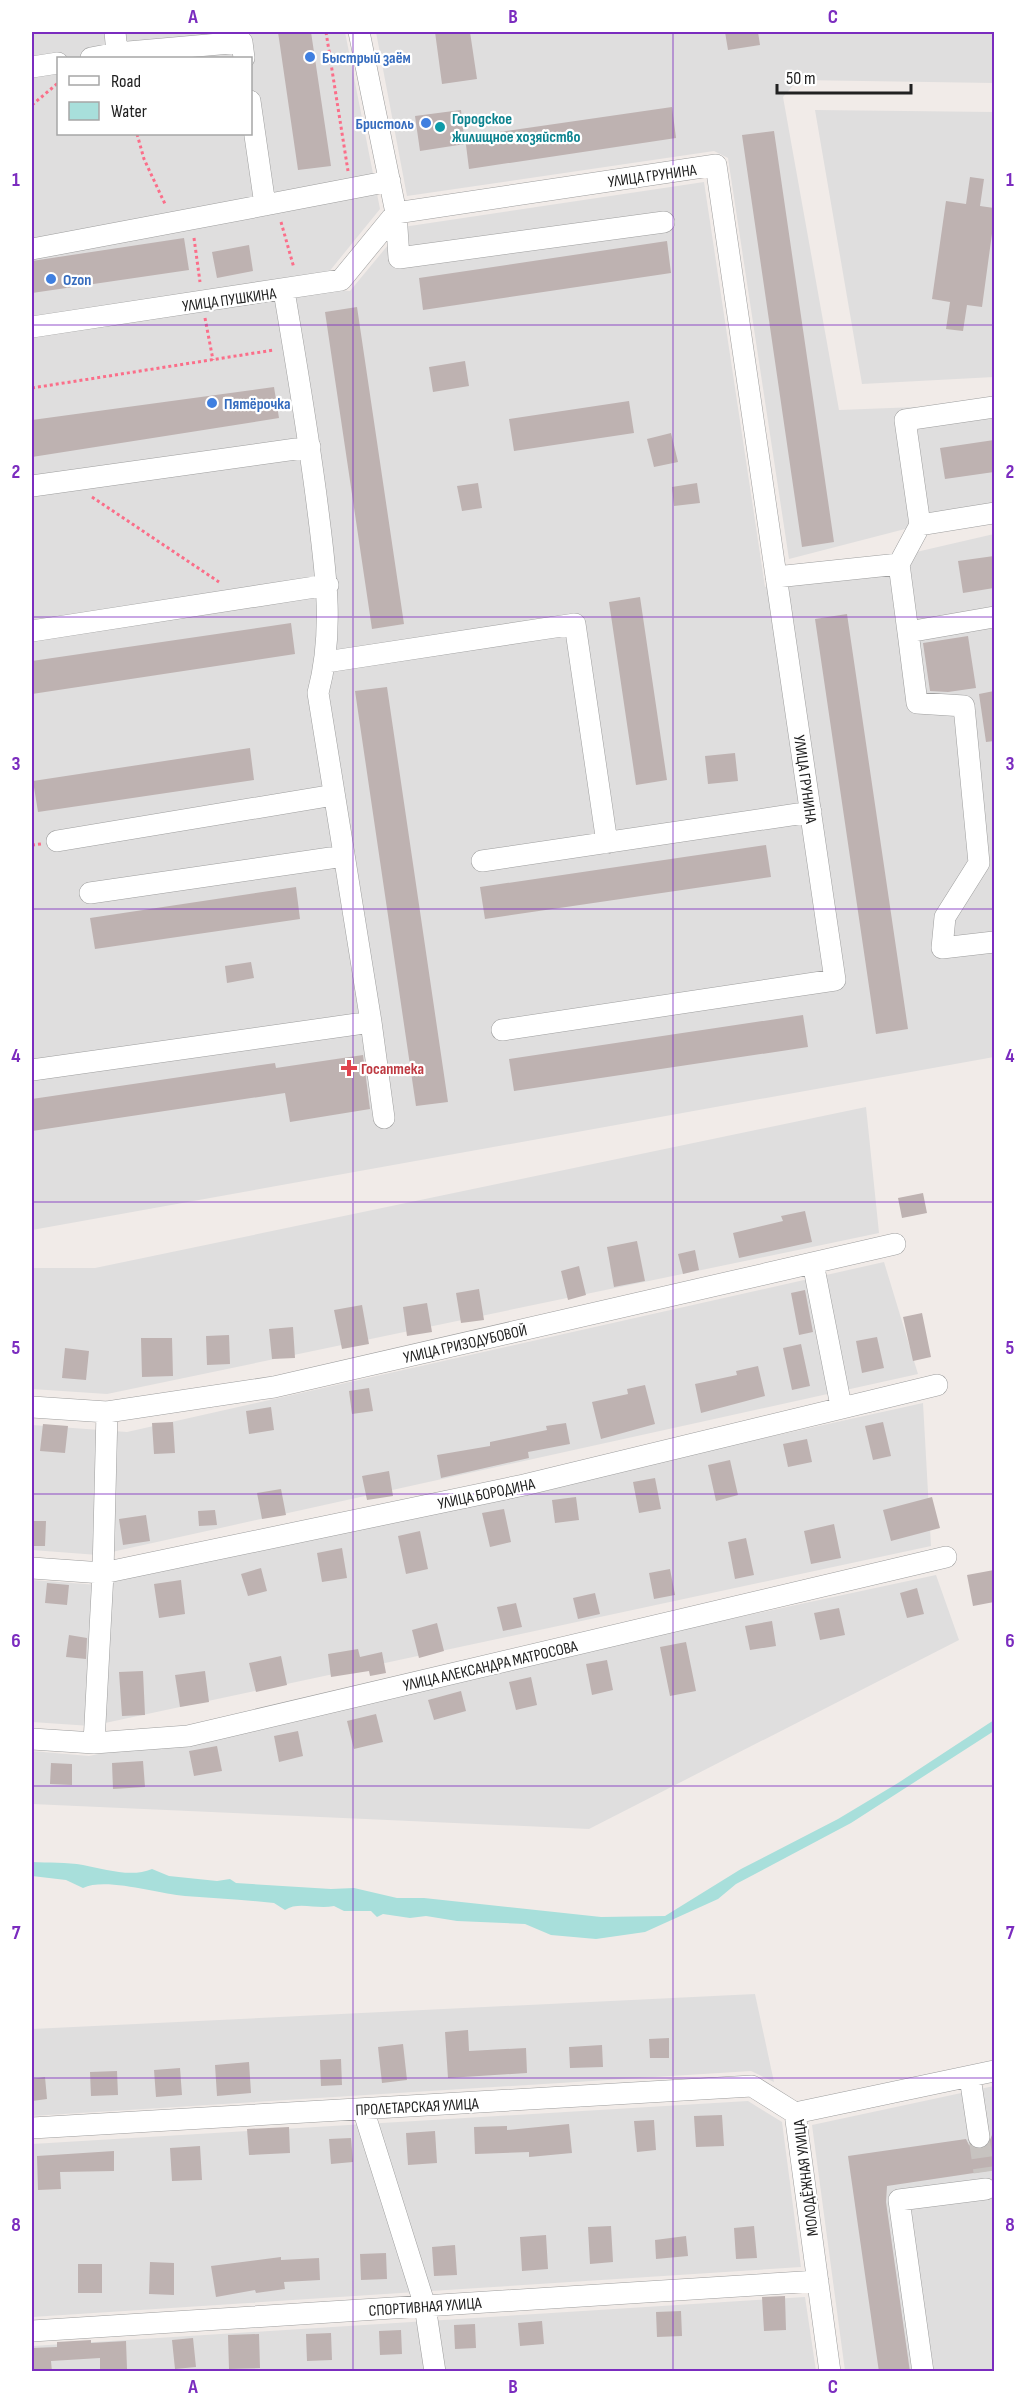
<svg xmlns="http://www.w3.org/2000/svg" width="1026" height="2403" font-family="'Sofia Sans Condensed',sans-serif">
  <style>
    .residential { fill: #dfdede; fill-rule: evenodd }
    .water { fill: #a8dfdb }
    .building { fill: #beb2b1 }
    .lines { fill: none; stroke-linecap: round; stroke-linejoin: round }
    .minor-tunnel { stroke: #c7c3c0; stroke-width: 21; stroke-dasharray: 21 10; stroke-linecap: butt }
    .minor-casing { stroke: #9e9e9e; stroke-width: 22 }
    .path { stroke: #fb6e89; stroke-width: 3; stroke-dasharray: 3 3; stroke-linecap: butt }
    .minor { stroke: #fff; stroke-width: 21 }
    .grid { fill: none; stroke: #7b2cbf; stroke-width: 1.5; stroke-opacity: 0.55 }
    .shop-dot { fill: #3f7fe0; stroke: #fff; stroke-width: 2 }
    .culture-dot { fill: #0f9aa8; stroke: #fff; stroke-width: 2 }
    .health-dot { fill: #e0444e; stroke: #fff; stroke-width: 2 }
    .labels { text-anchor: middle; stroke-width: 4.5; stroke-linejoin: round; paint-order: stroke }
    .shop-label { font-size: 16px; font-weight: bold; fill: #366cbe; stroke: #fff; text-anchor: start }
    .culture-label { font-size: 16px; font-weight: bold; fill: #0d838f; stroke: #fff; text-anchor: start }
    .street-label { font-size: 16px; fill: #212121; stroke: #fff }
    .health-label { font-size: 16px; font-weight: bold; fill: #be3a42; stroke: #fff; text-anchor: start }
    .neatline { fill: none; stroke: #7b2cbf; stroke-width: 2 }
    .grid-label { font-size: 20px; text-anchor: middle; font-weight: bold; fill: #7b2cbf }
  </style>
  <rect width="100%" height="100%" fill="#f1ebe8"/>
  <!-- residential -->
  <path class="residential" d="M32,32H345L380,209L328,273L330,290L350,291L403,227L704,182L765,587L994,534V1057L32,1230ZM58,58H250V134H58Z
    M376,32H994V83L798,80L783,97L839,410L994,404V506L789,559L728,158L714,151L407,196Z
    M815,110L994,112V377L862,384Z
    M866,1107L879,1233L107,1394L32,1389V1268H95Z
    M884,1262L918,1374L98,1555L32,1550V1425L127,1432Z
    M923,1403L931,1546L91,1726L32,1722V1580L98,1585Z
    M936,1575L959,1640L589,1829L32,1804V1751L89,1756Z
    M755,1994L774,2082L751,2071L32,2116V2029Z
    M994,2086V2371H845L812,2125Z
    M748,2101L782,2122L801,2267L32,2317V2144Z
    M805,2297L816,2371L32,2372V2346Z"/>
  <!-- water -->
  <path class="water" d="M994,1720V1731L851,1823L736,1884L718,1899L645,1932L596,1939L551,1935L525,1924L457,1921L426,1916L410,1918L383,1914L377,1917L371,1911H344L334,1906C317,1910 299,1901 285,1910L274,1903C245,1900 215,1898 185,1896C158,1894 106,1877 83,1888L66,1880L32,1876V1862C48,1863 67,1862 83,1865C105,1869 131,1878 152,1869L169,1876L217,1881L230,1879L236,1883L331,1889L354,1888L397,1898H424L601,1917L665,1916L741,1869L838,1819L898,1783Z"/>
  <!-- building -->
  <path class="building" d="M278,32H311L331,166L298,170Z
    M435,32H470L477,79L442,84Z
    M725,32H758L760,45L728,50Z
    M672,107L676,138L469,169L465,137Z
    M461,110L465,144L420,151L415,116Z
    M774,131L834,542L802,547L742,135Z
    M970,177L984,179L980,206L994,208V219L982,307L967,305L963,331L946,329L950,302L932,299L946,201L966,204Z
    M184,238L189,270L32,293V261Z
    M667,241L671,273L423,310L419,278Z
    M249,245L253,271L217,278L212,252Z
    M357,307L404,624L372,629L325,312Z
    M465,361L469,386L433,392L429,367Z
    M274,387L279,418L32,457V420Z
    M629,401L634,433L514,451L509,419Z
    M671,433L678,462L654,467L647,439Z
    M994,440V472L945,479L940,448Z
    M478,483L482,508L462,511L457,486Z
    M697,483L700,503L674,506L672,487Z
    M994,556V588L963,593L958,561Z
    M640,597L667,780L636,785L609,602Z
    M847,614L908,1029L876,1034L815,619Z
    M291,623L295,654L32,694V661Z
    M968,636L976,688L948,692L930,691L923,643Z
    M387,687L448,1102L416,1106L355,691Z
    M994,691V741L986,742L979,694Z
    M250,748L254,780L38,812L33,781Z
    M735,753L738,781L708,784L705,756Z
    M766,845L771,877L485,919L480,887Z
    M296,887L300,919L95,949L90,918Z
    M251,962L254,978L227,983L225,966Z
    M803,1015L808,1047L514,1091L509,1059Z
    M363,1055L370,1109L290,1122L285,1093L32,1131V1099L275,1063L276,1068Z
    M923,1193L927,1213L902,1218L898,1198Z
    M805,1211L812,1242L739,1258L733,1233L783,1221L781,1216Z
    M637,1241L645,1281L614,1287L607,1247Z
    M695,1250L699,1270L683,1274L678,1254Z
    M579,1266L586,1295L568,1300L561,1271Z
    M479,1289L484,1320L461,1323L456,1293Z
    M805,1290L813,1332L799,1335L791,1293Z
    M427,1303L432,1332L407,1336L403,1307Z
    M362,1305L369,1344L342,1349L334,1310Z
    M922,1313L931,1357L913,1361L903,1317Z
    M293,1327L295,1358L272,1359L269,1329Z
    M229,1335L230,1364L207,1365L206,1336Z
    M877,1337L884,1368L862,1373L856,1341Z
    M141,1338H172L173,1376L142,1377Z
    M801,1344L810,1386L792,1390L783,1348Z
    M65,1348L89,1351L86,1380L62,1378Z
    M758,1366L765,1396L701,1413L695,1384L737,1375L736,1371Z
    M645,1385L655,1424L601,1439L592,1402L628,1394L627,1389Z
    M369,1388L373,1411L352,1414L349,1391Z
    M271,1407L274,1430L249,1434L246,1411Z
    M173,1422L175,1453L154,1454L152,1423Z
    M883,1422L891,1456L873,1460L865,1426Z
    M566,1423L570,1444L528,1452L529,1458L441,1478L437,1455L490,1446V1442L547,1430L546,1426Z
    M43,1424L68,1426L65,1453L40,1451Z
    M807,1439L812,1462L788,1467L783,1444Z
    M730,1460L738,1495L716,1501L708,1465Z
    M389,1471L393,1496L367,1500L362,1476Z
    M655,1478L661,1509L639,1513L633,1482Z
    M281,1489L286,1515L262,1519L257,1493Z
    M576,1497L579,1520L555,1523L552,1500Z
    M932,1497L940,1528L891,1541L883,1510Z
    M504,1509L511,1542L490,1547L482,1513Z
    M215,1510L217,1525L199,1526L198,1511Z
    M146,1515L150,1541L123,1545L119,1519Z
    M32,1521H46L45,1546H32Z
    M834,1524L841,1558L811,1564L804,1531Z
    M420,1531L428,1569L406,1574L398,1536Z
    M746,1538L754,1575L735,1579L728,1542Z
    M342,1548L347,1578L322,1582L317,1553Z
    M261,1568L267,1591L248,1596L241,1574Z
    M670,1569L675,1595L654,1599L649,1573Z
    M994,1570V1602L973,1606L967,1575Z
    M181,1580L185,1614L159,1618L154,1584Z
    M47,1583L69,1585L67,1605L45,1603Z
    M917,1588L924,1614L907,1618L900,1593Z
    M595,1593L600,1614L578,1619L573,1598Z
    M516,1603L522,1627L503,1631L497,1607Z
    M839,1608L845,1635L820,1640L814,1613Z
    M772,1621L776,1646L750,1650L745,1626Z
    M437,1623L444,1651L419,1658L412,1630Z
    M69,1635L87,1638L86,1659L66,1657Z
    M686,1642L696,1691L670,1696L660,1647Z
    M358,1649L360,1657L382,1652L386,1673L370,1676L369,1671L331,1677L328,1654Z
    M281,1656L287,1685L256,1692L249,1663Z
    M607,1660L613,1690L592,1695L586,1664Z
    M143,1671L145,1715L122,1716L119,1672Z
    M205,1671L209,1702L180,1707L175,1675Z
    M531,1677L537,1705L516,1710L509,1682Z
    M461,1691L466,1711L434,1720L428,1700Z
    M376,1714L383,1742L354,1749L347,1721Z
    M298,1731L303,1756L279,1762L274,1736Z
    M217,1746L222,1771L194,1776L189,1751Z
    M143,1761L145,1787L113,1789L112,1763Z
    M51,1763L72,1764V1785L50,1784Z
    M468,2030L469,2051L526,2048L527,2073L448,2078L445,2032Z
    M669,2038V2058H650L649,2039Z
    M403,2044L407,2080L382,2083L378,2047Z
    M602,2045L603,2067L570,2068L569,2047Z
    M341,2059L342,2085L321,2086L320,2060Z
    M249,2062L251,2093L217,2096L215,2065Z
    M180,2068L182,2095L156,2097L154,2070Z
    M117,2071L118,2095L91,2096L90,2072Z
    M45,2077L47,2099L32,2101V2079Z
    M722,2115L724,2146L696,2147L694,2116Z
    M654,2120L656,2150L637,2152L634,2121Z
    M569,2124L572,2153L529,2157V2152L475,2154L474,2127L507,2126V2130Z
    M289,2127L290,2153L249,2155L247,2129Z
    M435,2131L437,2163L408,2165L406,2133Z
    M992,2135H994V2170L887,2186L886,2202L910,2372H879L848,2156L966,2139L969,2145L980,2150L987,2147Z
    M351,2138L353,2162L331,2164L329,2139Z
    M200,2146L202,2180L172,2181L170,2148Z
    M114,2151V2171L60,2172L61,2189L38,2190L37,2156Z
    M611,2226L613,2262L590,2264L588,2227Z
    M754,2226L757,2258L736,2259L734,2228Z
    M546,2235L548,2269L522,2271L520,2237Z
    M686,2236L688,2256L656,2259L655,2240Z
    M455,2245L457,2275L434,2276L432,2247Z
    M386,2253L387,2279L361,2280L360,2254Z
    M281,2257V2260L319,2258L320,2280L284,2282L285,2289L256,2293L255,2290L216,2297L211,2266Z
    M150,2262L174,2263V2295L149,2294Z
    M78,2264H102V2293H78Z
    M785,2296L786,2330L764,2331L762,2297Z
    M681,2311L682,2336L657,2337L656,2312Z
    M542,2321L544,2344L520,2346L518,2323Z
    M475,2324L476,2348L455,2349L454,2325Z
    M401,2330L402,2354L380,2355L379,2331Z
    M331,2333L332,2360L307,2361L306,2334Z
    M259,2334L260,2368L229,2369L228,2335Z
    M193,2338L196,2367L175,2369L172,2340Z
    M91,2340V2343L126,2341L127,2369L100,2370V2358L51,2361L52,2372H32V2348L57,2347V2342Z"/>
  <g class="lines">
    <!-- minor-tunnel -->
    <path class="minor-tunnel" d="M979,2137L984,2172"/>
    <defs>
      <path id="minor" d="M115,32L117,53
        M359,32L396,213L716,165L835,980L502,1030
        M91,58L117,53L242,42L244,58
        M32,67L58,63
        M250,101L265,205L390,181
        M396,213L399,258L664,222
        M32,249L265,205
        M284,291C296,362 308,432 317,503C325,567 335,630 318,693L371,1022L384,1118
        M32,327L341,280L396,213
        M32,486L310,447
        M920,525L905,420L994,407
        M899,564L908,632L994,617
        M776,577L899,564L920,525L994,513
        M32,631L328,585
        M908,632L917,703L964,706L979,863L945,917L942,948L994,942
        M326,662L575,624L607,843
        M57,841L334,795
        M482,861L811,812
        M90,893L344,856
        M32,1070L371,1022
        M813,1263L841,1406
        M32,1407L107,1412L274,1387L895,1244
        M32,1568L103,1573L524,1485L937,1385
        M32,1739L94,1743L188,1736L946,1557
        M94,1743L103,1573L107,1412
        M970,2077L979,2137
        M363,2109L425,2306L435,2372
        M795,2113L830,2372
        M795,2113L994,2071
        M32,2128L752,2086L795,2113
        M32,2331L818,2281
        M923,2372L899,2200L986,2189"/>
    </defs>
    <!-- minor casing -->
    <use href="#minor" class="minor-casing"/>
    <!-- path -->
    <path class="path" d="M326,32L348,171
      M32,105L58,83
      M137,134L144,159L165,204
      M281,222L294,268
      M194,238L200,282
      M205,318L213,360
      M32,388L274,350
      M92,497L219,582
      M32,845L41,844"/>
    <!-- minor -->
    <use href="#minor" class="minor"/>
  </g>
  <!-- grid -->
  <path class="grid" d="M353,32V2372M673,32V2372M32,325H994M32,617H994M32,909H994M32,1202H994M32,1494H994M32,1786H994M32,2078H994"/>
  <!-- markers -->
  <g class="shop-dot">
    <circle cx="310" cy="57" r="6"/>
    <circle cx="426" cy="123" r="6"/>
    <circle cx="51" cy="279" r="6"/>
    <circle cx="212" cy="403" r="6"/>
  </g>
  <circle class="culture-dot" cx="440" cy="127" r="6"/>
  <path class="health-dot" d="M346 1059h6v6h6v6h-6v6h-6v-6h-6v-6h6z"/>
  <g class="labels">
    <!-- shop labels -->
    <g class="shop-label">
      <text x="322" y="63">Быстрый заём</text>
      <text x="414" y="129" text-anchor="end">Бристоль</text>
      <text x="63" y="285">Ozon</text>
      <text x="224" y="409">Пятёрочка</text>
    </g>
    <!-- culture labels -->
    <g class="culture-label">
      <text x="452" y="124">Городское<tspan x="452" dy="18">жилищное хозяйство</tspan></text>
    </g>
    <!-- street labels -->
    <g class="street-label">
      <text transform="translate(652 175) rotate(-8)" y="6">УЛИЦА ГРУНИНА</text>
      <text transform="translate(229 299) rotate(-8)" y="6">УЛИЦА ПУШКИНА</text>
      <text transform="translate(806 779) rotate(82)" y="6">УЛИЦА ГРУНИНА</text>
      <text transform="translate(465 1343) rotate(-13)" y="6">УЛИЦА ГРИЗОДУБОВОЙ</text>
      <text transform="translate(486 1493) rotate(-12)" y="6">УЛИЦА БОРОДИНА</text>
      <text transform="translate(490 1665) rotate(-13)" y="6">УЛИЦА АЛЕКСАНДРА МАТРОСОВА</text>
      <text transform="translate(417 2106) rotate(-3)" y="6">ПРОЛЕТАРСКАЯ УЛИЦА</text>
      <text transform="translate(805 2178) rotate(-97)" y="6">МОЛОДЁЖНАЯ УЛИЦА</text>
      <text transform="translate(425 2306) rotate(-4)" y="6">СПОРТИВНАЯ УЛИЦА</text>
    </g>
    <!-- health labels -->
    <g class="health-label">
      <text x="361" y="1074">Госаптека</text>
    </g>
  </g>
  <!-- border -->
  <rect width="1026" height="2403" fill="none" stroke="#ffffff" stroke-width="66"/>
  <!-- legend -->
  <rect x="57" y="57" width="195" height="78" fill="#ffffff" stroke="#a6a6a6" stroke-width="1.5"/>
  <rect x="69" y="76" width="30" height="9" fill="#ffffff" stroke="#a6a6a6" stroke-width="1.5"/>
  <text x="111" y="87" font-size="18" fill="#212121">Road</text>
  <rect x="69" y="102" width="30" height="18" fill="#a8dfdb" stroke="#a6a6a6" stroke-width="1.5"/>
  <text x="111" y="117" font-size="18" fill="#212121">Water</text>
  <!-- scale -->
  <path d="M777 84v9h134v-9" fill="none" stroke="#212121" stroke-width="3"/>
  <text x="786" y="84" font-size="18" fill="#212121" stroke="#ffffff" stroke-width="4.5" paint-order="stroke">50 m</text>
  <rect x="33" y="33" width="960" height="2337" class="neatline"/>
  <g class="grid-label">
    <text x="193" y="23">A</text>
    <text x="513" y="23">B</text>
    <text x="833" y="23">C</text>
    <text x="16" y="186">1</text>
    <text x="1010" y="186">1</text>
    <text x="16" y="478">2</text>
    <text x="1010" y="478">2</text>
    <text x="16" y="770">3</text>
    <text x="1010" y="770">3</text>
    <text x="16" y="1062">4</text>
    <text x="1010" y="1062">4</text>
    <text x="16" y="1354">5</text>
    <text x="1010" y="1354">5</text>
    <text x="16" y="1647">6</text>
    <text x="1010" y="1647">6</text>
    <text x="16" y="1939">7</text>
    <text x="1010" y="1939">7</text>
    <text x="16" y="2231">8</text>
    <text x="1010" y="2231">8</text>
    <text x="193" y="2393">A</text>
    <text x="513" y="2393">B</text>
    <text x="833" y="2393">C</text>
  </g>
</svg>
